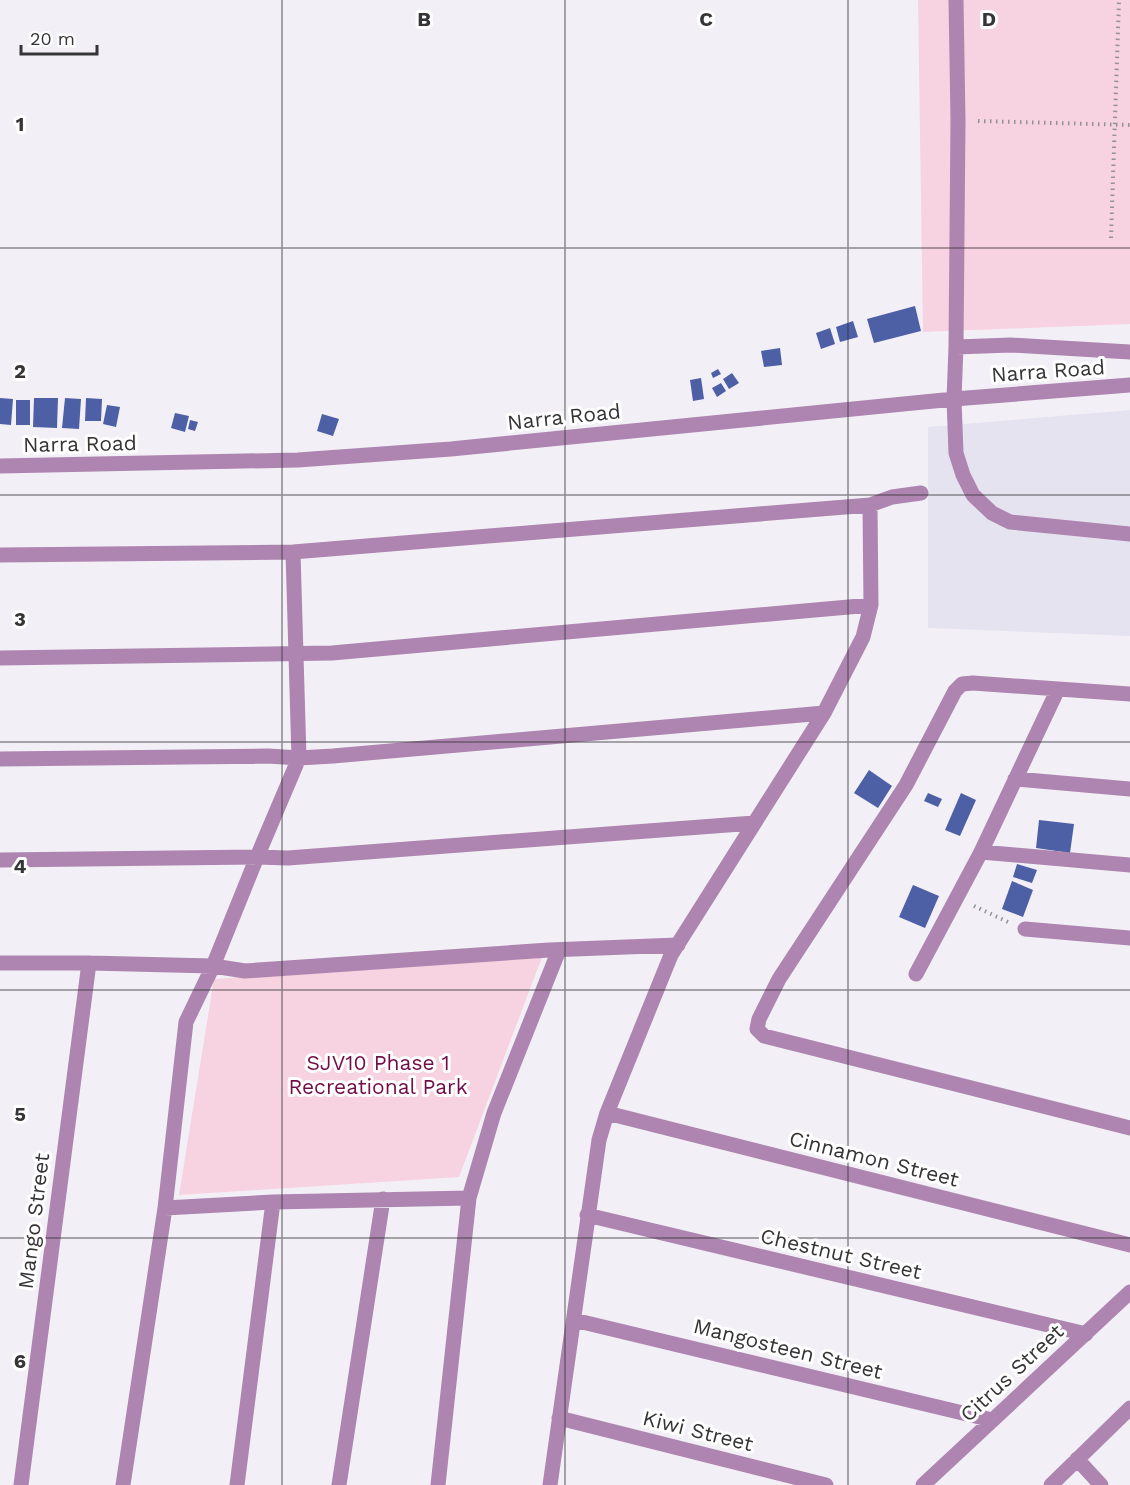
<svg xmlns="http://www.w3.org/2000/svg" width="1130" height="1485" font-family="'Work Sans',sans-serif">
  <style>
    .built { fill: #e6e3f0 }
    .green { fill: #f7d2e0 }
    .building { fill: #4d5fa5 }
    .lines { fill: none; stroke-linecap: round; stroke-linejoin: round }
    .path { stroke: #939296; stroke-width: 4; stroke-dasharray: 1.5 4.5; stroke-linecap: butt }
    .minor { stroke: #ae85b0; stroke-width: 15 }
    .grid { fill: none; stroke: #353537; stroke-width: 1.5; stroke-opacity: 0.55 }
    .labels { text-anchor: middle; stroke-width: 6; stroke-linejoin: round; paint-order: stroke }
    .street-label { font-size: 21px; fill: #353537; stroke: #fff }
    .park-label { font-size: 21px; fill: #720c47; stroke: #fff }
    .grid-label { font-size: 20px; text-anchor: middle; font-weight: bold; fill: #353537; stroke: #fff; stroke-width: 6; stroke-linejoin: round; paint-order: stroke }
  </style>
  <rect width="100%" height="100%" fill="#f2f0f6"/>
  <!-- built -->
  <path class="built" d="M1130,410V636L928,628V427Z"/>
  <!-- green -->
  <path class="green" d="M918,0H1130V324L923,332Z
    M542,957L459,1177L179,1195L214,979Z"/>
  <!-- building -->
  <path class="building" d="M915,306L921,331L874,343L867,319Z
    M853,321L858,337L840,342L836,327Z
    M830,328L835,344L821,349L816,333Z
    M780,348L782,365L764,367L761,351Z
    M718,369L721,374L713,378L711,373Z
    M732,373L739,383L729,389L723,379Z
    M701,378L704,399L693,401L690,380Z
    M721,383L726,391L717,397L712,388Z
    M0,398L13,399L11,425L0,424Z
    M34,398H58L57,428L33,427Z
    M65,398L81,399L79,429L62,428Z
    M86,398L102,399L101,421H85Z
    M16,400H30V425H16Z
    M107,405L120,407L116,427L103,424Z
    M175,413L189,416L185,432L171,428Z
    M322,414L339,419L333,436L317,431Z
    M190,420L198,422L195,431L188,429Z
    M869,770L892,786L878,808L854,793Z
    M928,793L942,799L938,807L924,801Z
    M961,793L976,800L960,836L945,830Z
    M1039,820L1074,824L1070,853L1036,848Z
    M1017,864L1037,870L1032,883L1013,877Z
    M1012,881L1033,890L1023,917L1002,909Z
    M913,885L939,896L925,928L899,917Z"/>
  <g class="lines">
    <!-- path -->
    <path class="path" d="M978,121L1130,125
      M1111,238L1119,0
      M974,906L1008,922"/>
    <!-- minor -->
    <path class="minor" d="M956,0L958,120L956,347L954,399L956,453L963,475L973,495L992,513L1010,522L1130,534
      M956,347L1011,345L1130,352
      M0,466L298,460L451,449L954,399L1130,385
      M0,555L293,552L870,505L892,497L921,493
      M0,658L332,653L871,605
      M1130,694L973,683L962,684L955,691L906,785L779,979L759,1019L757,1029L764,1036L1130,1128
      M0,759L268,756L299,758L333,756L824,713
      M1015,779L1130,789
      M981,852L1130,865
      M0,860L257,857L288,858L754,823
      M1025,929L1130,938
      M0,963H89L213,966L245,971L549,950L678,945
      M916,974L981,852L1058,689
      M607,1113L1130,1245
      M165,1208L273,1202L469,1198
      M587,1215L1086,1334
      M574,1320L992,1420
      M559,1418L826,1485
      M1077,1459L1101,1485
      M21,1485L89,963
      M123,1485L165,1208L186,1022L213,966L257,857L299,758L293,552
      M237,1485L273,1202
      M339,1485L383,1199
      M438,1485L469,1198L494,1113L559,950
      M550,1485L599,1140L607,1113L671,955L824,713L863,637L871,605L870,505
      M923,1485L1130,1292
      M1051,1485L1130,1408"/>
  </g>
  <!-- grid -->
  <path class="grid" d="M282,0V1485M565,0V1485M848,0V1485M0,248H1130M0,495H1130M0,742H1130M0,990H1130M0,1238H1130"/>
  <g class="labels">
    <!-- street labels -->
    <g class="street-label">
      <text transform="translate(1048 371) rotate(-4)" y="7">Narra Road</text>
      <text transform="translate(564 417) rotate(-6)" y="7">Narra Road</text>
      <text transform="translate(80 444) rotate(-1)" y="7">Narra Road</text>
      <text transform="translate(874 1159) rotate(14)" y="7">Cinnamon Street</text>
      <text transform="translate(34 1221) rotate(-83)" y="7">Mango Street</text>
      <text transform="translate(841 1254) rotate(13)" y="7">Chestnut Street</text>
      <text transform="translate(788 1349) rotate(14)" y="7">Mangosteen Street</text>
      <text transform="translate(1012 1373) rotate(-43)" y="7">Citrus Street</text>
      <text transform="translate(698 1431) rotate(14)" y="7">Kiwi Street</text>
    </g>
    <!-- park labels -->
    <g class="park-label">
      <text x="378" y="1070">SJV10 Phase 1<tspan x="378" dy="24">Recreational Park</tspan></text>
    </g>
  </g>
  <g class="grid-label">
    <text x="424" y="26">B</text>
    <text x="706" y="26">C</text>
    <text x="989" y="26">D</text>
    <text x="20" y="131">1</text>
    <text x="20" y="378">2</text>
    <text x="20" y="626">3</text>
    <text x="20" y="873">4</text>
    <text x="20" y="1121">5</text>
    <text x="20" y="1368">6</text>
  </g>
  <!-- scale -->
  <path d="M21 45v9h76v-9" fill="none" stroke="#353537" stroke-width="3"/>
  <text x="30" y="45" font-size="18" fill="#353537" stroke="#ffffff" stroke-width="4.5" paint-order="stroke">20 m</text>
</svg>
